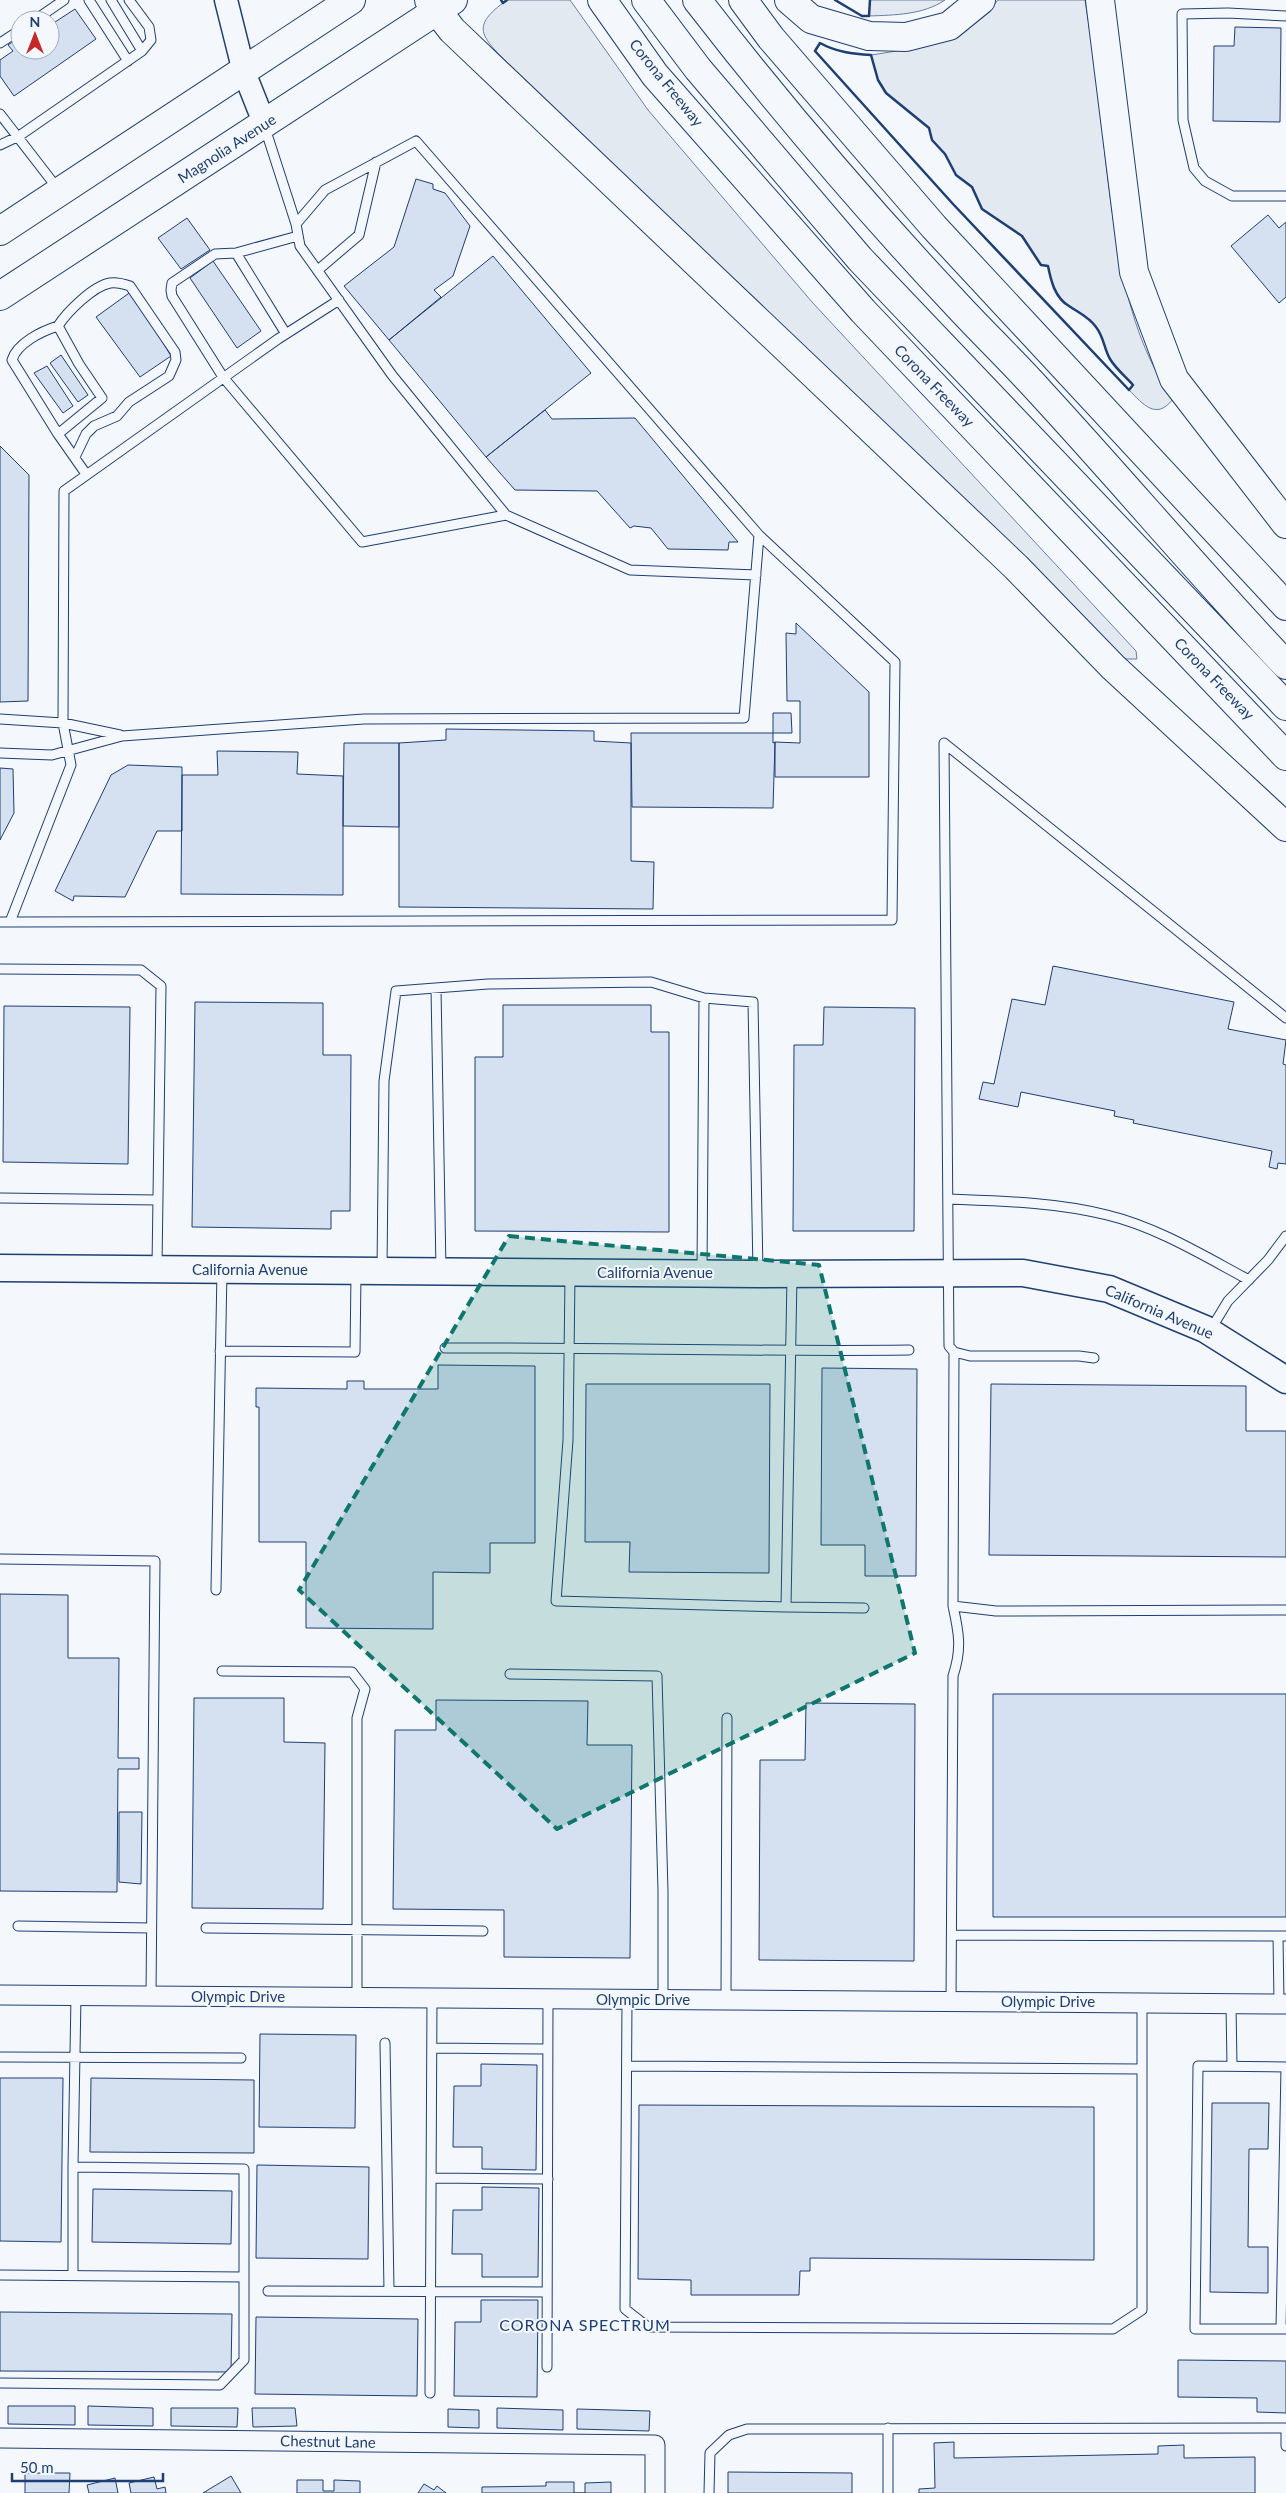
<svg xmlns="http://www.w3.org/2000/svg" width="1286" height="2493" font-family="Lato,sans-serif">
  <style>
    .green { fill: #e3e9f0; stroke: #687fa3 }
    .building { fill: #d5e0f0; stroke: #1d3f73 }
    .lines { fill: none; stroke-linecap: round; stroke-linejoin: round }
    .service-casing { stroke: #1d3f73; stroke-width: 11 }
    .minor-casing { stroke: #1d3f73; stroke-width: 21 }
    .tertiary-casing { stroke: #1d3f73; stroke-width: 25 }
    .secondary-casing { stroke: #1d3f73; stroke-width: 29 }
    .primary-casing { stroke: #1d3f73; stroke-width: 30 }
    .motorway-casing { stroke: #1d3f73; stroke-width: 30 }
    .service { stroke: #f4f7fb; stroke-width: 9 }
    .minor { stroke: #f4f7fb; stroke-width: 19 }
    .tertiary { stroke: #f4f7fb; stroke-width: 22 }
    .secondary { stroke: #f4f7fb; stroke-width: 26 }
    .primary { stroke: #f4f7fb; stroke-width: 28 }
    .motorway { stroke: #f4f7fb; stroke-width: 28 }
    .wall { stroke: #1d3f73; stroke-width: 2.5 }
    .marked { fill: #0f766e; fill-opacity: 0.2; stroke: #0f766e; stroke-width: 4; stroke-dasharray: 10 6; stroke-linejoin: round }
    .labels { text-anchor: middle; stroke-width: 4; stroke-linejoin: round; paint-order: stroke }
    .street-label { font-size: 15px; fill: #1d3f73; stroke: #f4f7fb }
    .neighbourhood-label { font-size: 16px; letter-spacing: 1px; fill: #1d3f73; stroke: #f4f7fb }
  </style>
  <rect width="100%" height="100%" fill="#f4f7fb"/>
  <!-- green -->
  <path class="green" d="M507,0H570L648,110L812,302L1136,651L1137,659H1126L1115,650L508,64C482,36 469,27 507,0Z
    M870,0H945C923,15 894,15 869,16Z
    M998,0H1085C1095,60 1101,120 1108,180C1118,256 1128,335 1173,399C1156,421 1143,404 1129,390L1133,385C1126,377 1116,369 1110,359C1104,348 1104,337 1096,327C1089,317 1079,313 1069,306C1055,298 1051,281 1048,266L1041,265L1022,236L982,209L972,187L956,175L945,154L932,140L929,128L886,93L878,80L871,55C918,48 967,40 998,0Z"/>
  <!-- building -->
  <path class="building" d="M75,9L96,39L14,96L0,76V60L13,51L8,45L17,39L20,41V50H50V21L52,24Z
    M1235,27L1281,28L1280,122L1213,121L1214,46H1234Z
    M416,179L433,184V189L445,193L470,226L453,276L434,290L441,297L389,340L344,286L394,247Z
    M1268,215L1279,228L1286,222V297L1279,303L1231,246Z
    M187,218L210,250L181,269L158,238Z
    M493,256L591,373L486,457L389,340Z
    M213,261L261,331L237,348L190,278Z
    M132,291L171,356L140,377L96,317Z
    M61,355L88,395L78,402L50,363Z
    M47,366L73,406L63,413L34,373Z
    M545,410L552,419L635,418L738,542H729L728,550L668,549L651,528L634,526L630,528L597,491L515,490L486,457Z
    M0,446L29,475L28,701L0,702Z
    M796,623L869,692V777H775V742L800,743V701H787L786,633L796,634Z
    M773,713H791L792,733H773Z
    M446,729L594,731V741L631,743V861L654,862L653,909L399,907V743L446,740Z
    M631,733H773V743L775,742L773,808L632,807Z
    M344,743H399V827L343,826Z
    M217,751L298,752L297,774L343,776V895L181,894L182,775H218Z
    M128,765L182,767V831H157L125,897L74,896L73,901L55,891L111,775Z
    M0,768L13,769L14,813L0,840Z
    M1053,966L1234,1002L1228,1029L1286,1040L1283,1064L1286,1065V1164L1278,1163L1277,1169L1269,1167L1272,1151L1133,1123L1134,1120L1114,1116L1115,1111L1021,1092L1018,1107L979,1099L983,1082L994,1084L1012,999L1045,1005Z
    M195,1002L323,1003V1055H351L350,1211H331V1229L192,1227Z
    M503,1005H651V1032H669V1232L475,1231V1057H503Z
    M4,1006L130,1007L128,1164L3,1162Z
    M824,1007L915,1008L914,1231H793L794,1045H823Z
    M438,1365L535,1366V1543H490V1573L433,1572V1629L306,1628V1542H259V1407H256V1388L347,1389V1381H364V1389H438Z
    M822,1368L917,1369L916,1576H865V1545H821Z
    M586,1384H770L769,1573L629,1572L630,1542H585Z
    M991,1384L1246,1386V1431H1286V1557L989,1555Z
    M0,1594L68,1595V1658H119L118,1758H139V1769H118L117,1892L0,1891Z
    M993,1694H1286V1917H993Z
    M194,1698H284V1742L325,1743L323,1909L192,1908Z
    M436,1700L588,1701L587,1745H632L630,1958L504,1957V1910L393,1909L395,1730H436Z
    M806,1703L915,1704L914,1961L759,1960L760,1760H805Z
    M119,1812H142L141,1884L119,1882Z
    M260,2034L356,2035L355,2128L259,2127Z
    M481,2064L537,2065L536,2170L482,2169V2147H453L454,2086H481Z
    M0,2078H63L61,2242L0,2241Z
    M91,2078L254,2080V2153L90,2152Z
    M1212,2103H1269L1268,2149H1249L1248,2247H1268V2293L1210,2292Z
    M639,2105L1094,2107V2260L810,2258V2271H800L799,2295H691V2280L638,2279Z
    M257,2165L369,2167L368,2259L256,2258Z
    M482,2187L539,2188L538,2277H482V2254H452L453,2210H482Z
    M93,2189L232,2191L231,2244L92,2242Z
    M481,2300H538L537,2397L454,2396L455,2322H481Z
    M0,2312L232,2314L231,2372L0,2371Z
    M256,2317L418,2319L417,2396L255,2394Z
    M1178,2360L1286,2361V2413L1257,2412V2398L1178,2397Z
    M8,2406H75V2425L8,2424Z
    M88,2406L153,2408V2426L88,2425Z
    M171,2408H238L237,2427L171,2426Z
    M252,2408H295L297,2426L253,2427Z
    M497,2408L563,2410V2430L497,2428Z
    M448,2409L479,2410V2428L448,2427Z
    M577,2409L650,2411L649,2431L577,2429Z
    M954,2442V2458L1158,2454V2446L1184,2445V2458L1255,2457V2493H919V2489L935,2488L934,2443Z
    M728,2472L852,2473V2493H728Z
    M25,2473H70L69,2493H25Z
    M231,2476L241,2493H203Z
    M154,2477L157,2489L165,2487L166,2493H131L129,2483Z
    M115,2478L118,2493H89L87,2485Z
    M297,2480H323V2491H334V2480L360,2481V2493H297Z
    M546,2482H574V2493H585V2483L611,2482V2493H482V2487L546,2486Z
    M424,2484L434,2490L437,2486L446,2493H418Z"/>
  <g class="lines">
    <defs>
      <path id="service" d="M89,0L128,61
        M111,0L142,51
        M1286,16L1228,13L1182,14L1183,120L1194,168L1205,181L1232,196H1286
        M35,20L64,0
        M0,43L20,30
        M0,114L58,189
        M265,128L296,224L300,246L392,375L506,515L630,570L756,575
        M0,145L19,136L142,51L151,40L149,27L129,0
        M236,253L215,254L172,283L171,290L172,296L223,377L362,542L506,515
        M318,270L359,235L376,162
        M58,326C67,312 93,286 110,283C117,282 124,284 130,286L175,352L176,360L169,376L129,402L117,416L94,426L86,434L75,457
        M286,334L236,253L298,236
        M58,434L102,398L79,364L58,326C42,331 17,343 12,360L58,434L86,474
        M0,719L63,723L120,735
        M0,753L52,755L122,736L364,719L744,718L759,535L416,141L325,190L296,224
        M0,922H10L71,765L63,723L64,491L278,339L339,300
        M10,922L892,920L895,662L759,535
        M0,969L141,970L161,986L157,1266
        M436,988L441,1270
        M704,998L753,1002L758,1272
        M0,1198L158,1200
        M948,1199C1001,1201 1056,1202 1107,1215C1157,1227 1204,1256 1249,1280
        M382,1269L384,1081L396,991L488,984L651,982L704,998L702,1271
        M570,1276L568,1440L556,1601L786,1607L792,1277
        M1211,1329L1228,1301L1268,1260L1286,1236
        M445,1348C600,1347 754,1352 909,1350
        M220,1351L355,1352L356,1274
        M954,1352L953,1606L996,1611L1286,1610
        M1094,1358L1079,1356H970L954,1352L949,1346L944,743L1286,1018
        M0,1559L155,1561L151,1996
        M216,1590L222,1271
        M786,1607L864,1608
        M222,1671L352,1672L365,1689L357,1718V1998
        M510,1674L657,1676L663,1891V2000
        M18,1926L151,1928
        M206,1928L483,1931
        M952,1935L1286,1936
        M1278,1936L1279,2004
        M627,2000L625,2309L648,2327L1113,2329L1142,2310V2003
        M726,2000L727,1718
        M951,2002L953,1676C962,1649 959,1633 953,1606
        M1231,2004L1232,2066
        M385,2043L389,2291
        M432,2048L548,2049
        M0,2057L241,2058
        M627,2066L1142,2069
        M1286,2067L1198,2066L1195,2329H1286
        M431,2178L548,2179
        M0,2275L244,2277
        M73,2275V2167
        M268,2291L547,2292
        M1281,2329L1286,2067
        M547,2367L548,1999
        M0,2383L220,2385L244,2360V2169L73,2167L76,1996
        M430,2393L432,1998
        M1286,2428V2446
        M709,2493L710,2453L729,2435L747,2429L1286,2428
        M888,2493V2428"/>
      <path id="minor" d="M0,1995L1286,2004
        M0,2438L655,2445V2493"/>
      <path id="tertiary" d="M226,0L244,72L265,125"/>
      <path id="secondary" d="M0,1268L758,1274L1023,1273L1109,1289L1205,1329L1286,1380"/>
      <path id="primary" d="M0,231L351,0
        M0,296L453,0"/>
      <path id="motorway" d="M429,0L452,30L1016,567L1113,667L1286,827
        M602,0L655,75L863,311L1286,756
        M646,0L698,69L860,259L1286,706
        M697,0C779,106 866,208 958,306C985,335 1014,363 1041,393C1124,483 1202,576 1286,665
        M743,0L771,38L934,227L1286,606
        M789,0L811,19L869,36L906,37L949,26L981,0
        M1100,0L1134,272L1174,379L1286,524"/>
    </defs>
    <!-- service casing -->
    <use href="#service" class="service-casing"/>
    <!-- minor casing -->
    <use href="#minor" class="minor-casing"/>
    <!-- tertiary casing -->
    <use href="#tertiary" class="tertiary-casing"/>
    <!-- secondary casing -->
    <use href="#secondary" class="secondary-casing"/>
    <!-- primary casing -->
    <use href="#primary" class="primary-casing"/>
    <!-- motorway casing -->
    <use href="#motorway" class="motorway-casing"/>
    <!-- service -->
    <use href="#service" class="service"/>
    <!-- minor -->
    <use href="#minor" class="minor"/>
    <!-- tertiary -->
    <use href="#tertiary" class="tertiary"/>
    <!-- secondary -->
    <use href="#secondary" class="secondary"/>
    <!-- primary -->
    <use href="#primary" class="primary"/>
    <!-- motorway -->
    <use href="#motorway" class="motorway"/>
    <!-- wall -->
    <path class="wall" d="M501,0L503,3L507,0
      M835,0L862,16H869L870,0
      M820,43C836,52 853,54 871,55L878,80L886,93L929,128L932,140L945,154L956,175L972,187L982,209L1022,236L1041,265L1048,266C1051,281 1055,298 1069,306C1079,313 1089,317 1096,327C1104,337 1104,349 1110,359C1116,369 1126,377 1133,385L1129,390L953,204L815,51Z"/>
  </g>
  <!-- marked area -->
  <path class="marked" d="M509,1236L819,1265L915,1653L557,1829L299,1590Z"/>
  <g class="labels">
    <!-- street labels -->
    <g class="street-label">
      <text transform="translate(666 83) rotate(51)" y="5">Corona Freeway</text>
      <text transform="translate(227 149) rotate(-33)" y="5">Magnolia Avenue</text>
      <text transform="translate(934 386) rotate(46)" y="5">Corona Freeway</text>
      <text transform="translate(1214 679) rotate(46)" y="5">Corona Freeway</text>
      <text x="250" y="1275">California Avenue</text>
      <text x="655" y="1278">California Avenue</text>
      <text transform="translate(1159 1312) rotate(23)" y="5">California Avenue</text>
      <text x="238" y="2002">Olympic Drive</text>
      <text x="643" y="2005">Olympic Drive</text>
      <text x="1048" y="2007">Olympic Drive</text>
      <text transform="translate(328 2442) rotate(1)" y="5">Chestnut Lane</text>
    </g>
    <!-- neighbourhood labels -->
    <g class="neighbourhood-label">
      <text x="585" y="2331">CORONA SPECTRUM</text>
    </g>
  </g>
  <!-- north arrow -->
  <g transform="translate(35 35)"><circle r="24" fill="#f4f7fb" stroke="#9eadc5"/>
  <path d="M0-4L9 19L0 12L-9 19Z" fill="#c62828"/>
  <text y="-8" font-size="14" font-weight="bold" text-anchor="middle" fill="#1d3f73">N</text>
  </g>
  <!-- scale -->
  <path d="M12 2473v8h151v-8" fill="none" stroke="#1d3f73" stroke-width="2.5"/>
  <text x="20" y="2473" font-size="15" fill="#1d3f73" stroke="#f4f7fb" stroke-width="4" paint-order="stroke">50 m</text>
</svg>
